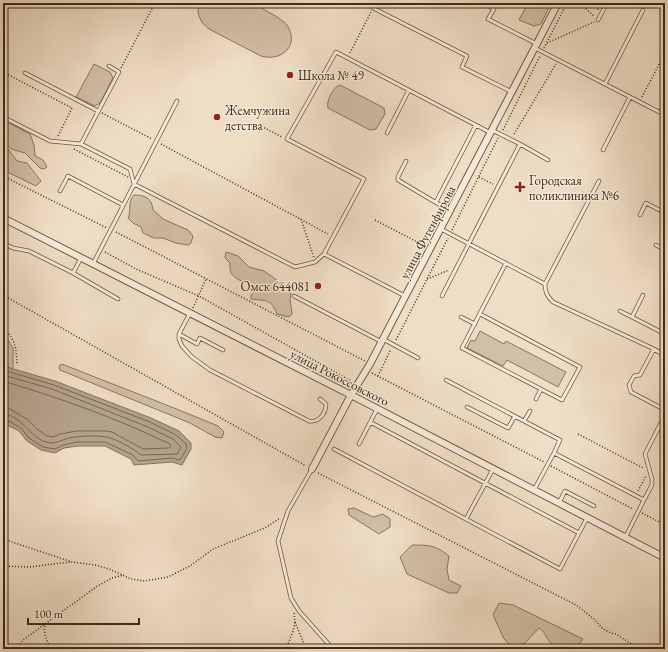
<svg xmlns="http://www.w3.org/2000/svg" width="668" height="652" font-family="'EB Garamond',serif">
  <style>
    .green { fill: #d1c0a7; stroke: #88765f }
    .water { fill: #b3a18a; stroke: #84725c }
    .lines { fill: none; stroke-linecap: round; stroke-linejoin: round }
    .shore { stroke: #786650; stroke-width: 1 }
    .lane-casing { stroke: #6a5842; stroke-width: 4.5 }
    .street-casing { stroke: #6a5842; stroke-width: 8 }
    .path { stroke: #3e2b17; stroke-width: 1.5; stroke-dasharray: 1 2; stroke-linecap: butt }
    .lane { stroke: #f5ead9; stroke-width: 3 }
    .street { stroke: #f5ead9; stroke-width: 6 }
    .poi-dot { fill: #8f2418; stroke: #f5ead9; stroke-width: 1.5 }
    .labels { text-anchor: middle; stroke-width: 3; stroke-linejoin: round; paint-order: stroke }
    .poi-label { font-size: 13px; fill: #3e2b17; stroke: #f5ead9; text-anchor: start }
    .street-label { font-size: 13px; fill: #3e2b17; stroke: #f5ead9 }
  </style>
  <rect width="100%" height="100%" fill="#efdec5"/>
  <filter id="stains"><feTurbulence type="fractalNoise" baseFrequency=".005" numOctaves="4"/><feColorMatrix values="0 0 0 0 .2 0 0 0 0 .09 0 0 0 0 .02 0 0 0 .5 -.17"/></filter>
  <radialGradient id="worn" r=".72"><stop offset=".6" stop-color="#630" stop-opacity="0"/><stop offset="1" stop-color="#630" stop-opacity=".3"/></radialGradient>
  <!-- green -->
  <path class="green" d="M199,3C211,3 223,3 236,3C240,3 246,2 251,3C258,6 283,19 287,25C300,45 282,62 261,56L209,29C200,22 196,14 199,3Z
    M528,3H551L541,24L534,26L519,20Z
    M94,64L110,72L113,78L100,103L95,106L76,97Z
    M340,85L384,108L385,114L376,129L370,130L328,108C326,101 333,87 340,85Z
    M3,120L30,134L34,145L35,156L43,160L47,167L44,169L40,168L25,153L11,149L3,140Z
    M3,149H8L17,161L27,163L41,181L36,186L3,170Z
    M134,195C146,195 152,199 153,210L163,219L188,230L193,236L191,243L188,245L176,243L163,238H154L143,233L141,227L133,223L128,218C132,209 127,203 134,195Z
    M226,252L238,256L249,267L264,271L281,283L291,294L290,299L292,314L289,317L277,314C271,299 267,301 251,299V295L255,291L253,286C241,280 228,279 230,263L225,258Z
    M480,331L504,344L506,341L566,372L558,387L507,360L503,366L467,348L471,340L475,341Z
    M3,332L13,348V369L3,366Z
    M62,364C114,385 166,404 218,426L224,432L222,438L215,437L190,423L60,370L59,366Z
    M354,508L373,517L383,514L390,519V527L379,534L349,515L348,509Z
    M412,545C428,545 436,545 449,556L447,569L449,580L461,586L457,593H449L407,574L400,557Z
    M499,603L513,605L583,639L575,649C564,648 553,649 547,638C544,633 544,631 539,628L525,643L513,648L504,639L493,615Z"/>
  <!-- water -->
  <path class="water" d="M3,366L55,381L151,418L179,431L191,443V449L182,465L172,462L134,465L131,459L105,446H78L64,448L55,453L41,450L27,441L19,431L3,423Z"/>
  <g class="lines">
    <!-- shore -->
    <path class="shore" d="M3,370L54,385L150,422L176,435L186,444L187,448L180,460L172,458L138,461L133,455L105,442H77L63,445L55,449L43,447L29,438L21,428L7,420L3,419
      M3,375L52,389L148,427L173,439L181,447L177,454L141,455C134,449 115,438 106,437C94,435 80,436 69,438C61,440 54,445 46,442C29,437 22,415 3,414
      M3,381C60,398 116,418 170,444L171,446L169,448L143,449L112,432L106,431H77L60,434L53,437L47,436L37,429L27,419L10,409L3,408"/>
    <defs>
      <path id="lane" d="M483,3L494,9L488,19L537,44
        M373,8L467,56L462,67L512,92
        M598,20L607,3
        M535,48L665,115
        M25,73L98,111
        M605,84L643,10
        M3,117L50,141L81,144L130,169L134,184L295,267L315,262L324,254L405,296
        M387,133L409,90
        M81,144L119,72L109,66
        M520,144L548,160
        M603,150L630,97
        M406,161L398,177V180L450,211
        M599,181L545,284C545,292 547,296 553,302L654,349L665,356
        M60,191L68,176L123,205
        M436,202L476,125
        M640,215L646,203L665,213
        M441,229L545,284
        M3,243L13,248L29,251L73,273L118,299
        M656,245L665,250
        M324,254L364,179L287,139L336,52L491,133
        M93,264L177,101
        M73,273L81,258
        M294,296L382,342
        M442,296L520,144L492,130
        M620,311L665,334
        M190,313L179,334L197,344L200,338L223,350
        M480,314L580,367L562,400L462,348L506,263
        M461,317L475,324
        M632,317L643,295
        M179,334V339L182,346L192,357L210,370L309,421C319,423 326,413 326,404L320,399
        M383,339L418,358
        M654,349L640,375L634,376L629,385L631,392L665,410
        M446,380L560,440L554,453
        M536,399L541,389
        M467,407L508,428L515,416
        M524,421L530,411
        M370,422L579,533
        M359,444L377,409
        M334,449L560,569L587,518
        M312,469L288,511L278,541L291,598L299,611L333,649
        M534,490L554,453L644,500L625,538
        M644,500L652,485V479L645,454L665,415
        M559,503L565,491L594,506
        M466,519L493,469"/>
      <path id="street" d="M3,218L351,395L665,558
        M312,469L351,395L370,364L558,3"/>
    </defs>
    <!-- lane casing -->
    <use href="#lane" class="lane-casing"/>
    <!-- street casing -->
    <use href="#street" class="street-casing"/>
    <!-- path -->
    <path class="path" d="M579,3L594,16
      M597,3L598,10
      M547,43L594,22
      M544,48L567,3
      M350,53L371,12
      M121,68L155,3
      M3,72L72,108L58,136
      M642,97L665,53
      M102,113L152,139
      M259,125L282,137
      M503,130L540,56
      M514,134L556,64
      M161,144L328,234
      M74,149L128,177
      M3,176L107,228
      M479,177L493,184
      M301,219L314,258
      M375,220L425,246
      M452,230L498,138
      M116,232L365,361
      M105,252L136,269L199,296L351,381
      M427,279L449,270
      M3,295L306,466
      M193,308L206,279
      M3,327C16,341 16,347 17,365
      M396,340L448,238
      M372,373L544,462
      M378,376L391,349
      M578,434L643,468
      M551,466L633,509
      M318,473L576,605L594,619L603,629L611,633L616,634L639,649
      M638,491L646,476
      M642,513L665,525
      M3,539L72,562L95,565L109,569L131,579L145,581L168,577L190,566L213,549L265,528L280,518
      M3,566L29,567L70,562
      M294,613L295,622L306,649
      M46,623C42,633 47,640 51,649
      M16,649L23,640L96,587L112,578L124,575
      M286,649L293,631L295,622"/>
    <!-- lane -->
    <use href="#lane" class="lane"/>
    <!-- street -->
    <use href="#street" class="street"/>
  </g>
  <!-- markers -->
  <g class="poi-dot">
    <circle cx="290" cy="75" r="4"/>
    <circle cx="217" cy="117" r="4"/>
    <path d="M518 181h4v4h4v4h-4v4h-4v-4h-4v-4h4z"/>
    <circle cx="318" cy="286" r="4"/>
  </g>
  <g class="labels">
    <!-- poi labels -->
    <g class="poi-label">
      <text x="298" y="80">Школа № 49</text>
      <text x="225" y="115">Жемчужина<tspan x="225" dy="15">детства</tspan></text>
      <text x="529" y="185">Городская<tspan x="529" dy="15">поликлиника №6</tspan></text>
      <text x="310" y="291" text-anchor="end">Омск 644081</text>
    </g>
    <!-- street labels -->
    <g class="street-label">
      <text transform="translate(427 232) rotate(-62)" y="5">улица Фугенфирова</text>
      <text transform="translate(340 377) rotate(27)" y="5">улица Рокоссовского</text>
    </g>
  </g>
  <!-- margin -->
  <rect width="668" height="652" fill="none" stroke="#efdec5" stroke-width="16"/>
  <rect x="4" y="4" width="660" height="644" fill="none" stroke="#3e2b17" stroke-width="2"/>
  <rect x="8" y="8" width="652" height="636" fill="none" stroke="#3e2b17"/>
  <!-- scale -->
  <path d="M28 618v6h111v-6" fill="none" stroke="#3e2b17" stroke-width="2"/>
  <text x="34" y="618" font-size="12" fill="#3e2b17" stroke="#f5ead9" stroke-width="3" paint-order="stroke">100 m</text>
  <rect width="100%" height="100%" filter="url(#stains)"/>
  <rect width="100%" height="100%" fill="url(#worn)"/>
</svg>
